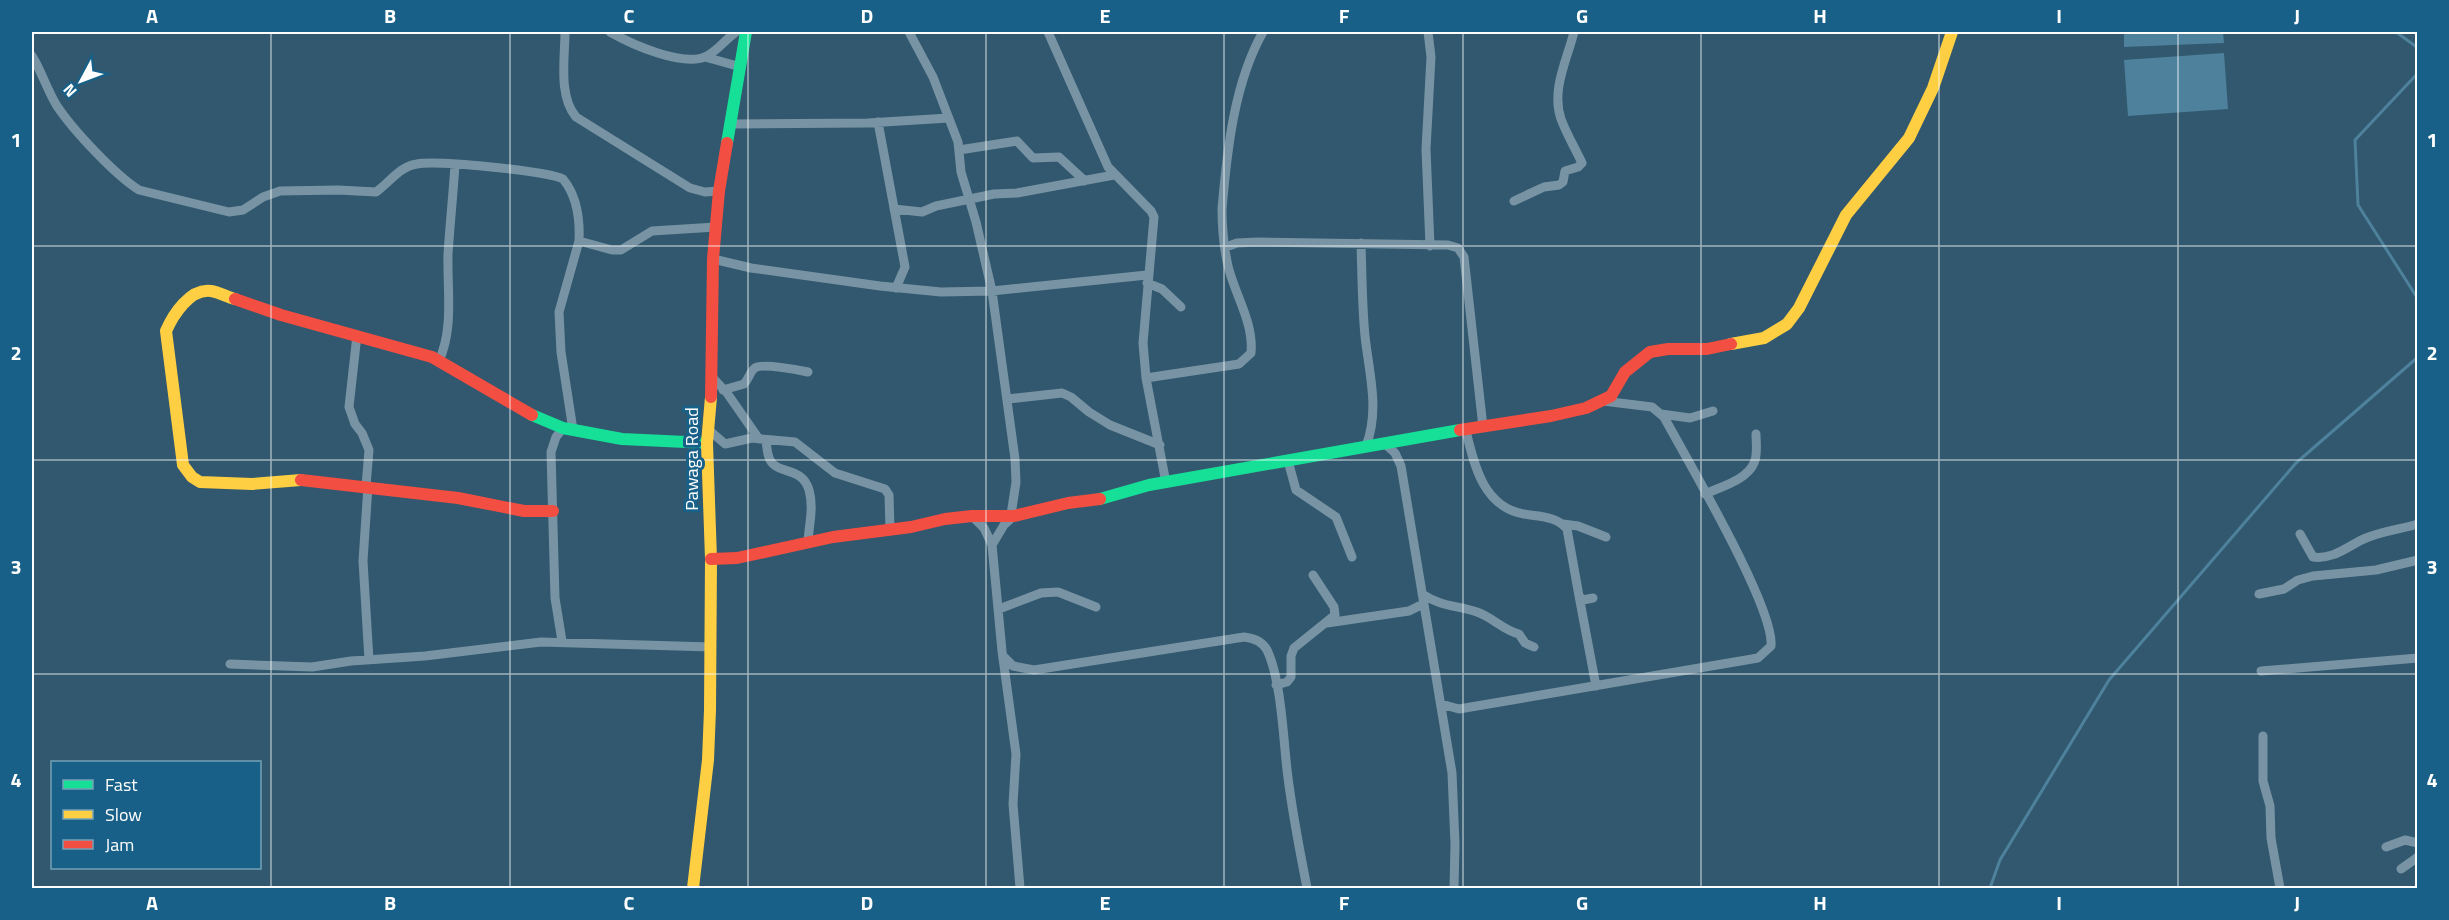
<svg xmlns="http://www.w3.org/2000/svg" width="2449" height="920" font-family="'Titillium Web',sans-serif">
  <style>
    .water { fill: #4e819c }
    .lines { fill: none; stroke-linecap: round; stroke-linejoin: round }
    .stream { stroke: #4e819c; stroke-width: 3 }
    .street { stroke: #7894a4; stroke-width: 9 }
    .fast { stroke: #16e098; stroke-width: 12 }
    .slow { stroke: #ffcf43; stroke-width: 12 }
    .jam { stroke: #f24e42; stroke-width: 12 }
    .grid { fill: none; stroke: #fff; stroke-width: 1.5; stroke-opacity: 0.55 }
    .labels { text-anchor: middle; stroke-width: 6; stroke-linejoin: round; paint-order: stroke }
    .street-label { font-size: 18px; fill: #fff; stroke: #186087 }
    .neatline { fill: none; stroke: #fff; stroke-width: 2 }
    .grid-label { font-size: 20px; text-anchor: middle; font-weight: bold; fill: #fff }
  </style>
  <rect width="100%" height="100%" fill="#31586e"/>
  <!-- water -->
  <path class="water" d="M2124,32H2223L2224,43L2124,47Z
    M2224,53L2228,109L2128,116L2124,60Z"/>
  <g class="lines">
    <!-- stream -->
    <path class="stream" d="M2396,32L2418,48
      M2418,73L2355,140L2358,205L2418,299
      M1990,888L2000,860L2109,680L2296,463L2418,357"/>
    <!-- street -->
    <path class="street" d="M565,32C565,57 558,96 576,117L690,188L705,192L719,191
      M610,32C631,44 684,68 707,56C718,50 726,39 736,32
      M909,32L933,77L958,142L961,172L976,222L992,291L1015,459L1016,482L1011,515
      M1048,32L1108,167L1151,211L1154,217L1143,343L1146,378L1166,483
      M1428,32L1431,57L1426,149L1430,246
      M32,56C42,72 47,90 57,106C73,130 115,175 139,190L229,212L243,210L263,197L280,191L338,190L376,192C389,183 400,166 417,164C437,160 546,171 563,179C577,196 580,220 579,241L559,312L561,352L573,430
      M705,57L741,67
      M878,122L905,267L896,288
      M732,124L868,123L949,118
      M959,150L1017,141L1033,158L1059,157L1085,181
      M1514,201L1544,187L1559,185L1563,182L1565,171L1578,167L1582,163C1575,148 1567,135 1561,119C1551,90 1567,60 1574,32
      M894,209L922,212L936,206L994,194L1017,193L1114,175
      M579,241L612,250H621L652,231L716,227
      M1361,243C1362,274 1362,305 1365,336C1369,373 1380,410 1366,446
      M1226,247L1237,243L1257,242L1448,245L1458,248L1464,257L1483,427
      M713,259L751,268L880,286L941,292L992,291L1147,275
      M1147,283L1162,289L1181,307
      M357,335L349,407L355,424L362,433L369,450L366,486
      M439,361C454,328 447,289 448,254C450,224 453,195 455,165
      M712,377L727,393L759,439
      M1146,378L1239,364L1251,353C1254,323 1235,295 1228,266C1224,248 1222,228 1222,209C1227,151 1234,83 1263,32
      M723,390L744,384C749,379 750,371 755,368C762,363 799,370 808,372
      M1008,399L1062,393L1071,397L1089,412L1110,425L1160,445
      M1661,414L1690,418L1713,411
      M708,429L725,444L752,438L795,442L835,473L885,489L889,495L890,529
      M1466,431C1474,464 1483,507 1524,514C1540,517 1556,516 1567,529L1579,596L1583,600L1593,598
      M766,441C767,447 767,454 770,460C778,475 802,466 809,490C814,508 809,524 808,542
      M1384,443L1395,453L1401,466L1452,773L1455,844L1454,888
      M1288,461L1296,490L1336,517L1352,557
      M368,486L363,561L369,660
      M1705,494C1720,487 1747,480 1754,463C1758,455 1756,442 1756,434
      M972,516L984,528L992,545
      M1014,516L1004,525L992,545L1002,651L1016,754L1013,804L1020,888
      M1563,524L1578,526L1606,537
      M2300,534L2313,557C2334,560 2349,545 2366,538C2383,531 2401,529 2418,524
      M1422,594C1442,607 1456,605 1477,612C1492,617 1503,630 1519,634L1525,643L1534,647
      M2259,594L2284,589L2298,580L2313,576L2376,570L2418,560
      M1579,596L1596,686
      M999,609L1041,593L1058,592L1096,607
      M1327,623L1409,611L1423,604
      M562,641L555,598L551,452L556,437L563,428
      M1003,656L1013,666L1034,670L1244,637C1254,638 1262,641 1267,650C1280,677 1283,730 1286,760C1290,803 1299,846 1307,888
      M230,664L312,667L351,661L425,656L541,642L711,647
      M2261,671L2418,658
      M1276,685L1287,682L1291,677V656L1294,648L1335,615L1334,607L1313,575
      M1441,704L1459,709L1758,658L1771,646C1775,608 1686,458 1664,417L1652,407L1603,401
      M2263,736V781L2270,806L2271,838L2280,888
      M2386,847L2405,840L2418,843
      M2401,869L2418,857"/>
    <!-- fast -->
    <path class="fast" d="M727,143L746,32
      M532,415L563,428L622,439L707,443
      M1100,499L1149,485L1460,430"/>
    <!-- slow -->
    <path class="slow" d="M235,299C227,297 219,292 211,291C190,288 173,315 166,331L183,465L192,477L200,482L252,484L301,480
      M1731,344L1764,338L1787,324L1799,308L1846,215L1909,138L1933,88L1952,32
      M693,888L708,760L710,710L711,559L707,443L711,397"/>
    <!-- jam -->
    <path class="jam" d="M235,299L281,315L432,357L532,415
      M711,397L713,259L719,191L727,143
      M1460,430L1551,416L1586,408L1611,396L1625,372L1650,352L1668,349H1707L1731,344
      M301,480L458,498L524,511H553
      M711,559L737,558L833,537L911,527L945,519L972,516H1014L1068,503L1100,499"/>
  </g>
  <!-- grid -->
  <path class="grid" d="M271,32V888M510,32V888M748,32V888M986,32V888M1224,32V888M1463,32V888M1701,32V888M1939,32V888M2178,32V888M32,246H2418M32,460H2418M32,674H2418"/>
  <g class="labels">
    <!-- street labels -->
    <g class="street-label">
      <text transform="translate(692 459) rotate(-90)" y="6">Pawaga Road</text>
    </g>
  </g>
  <!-- border -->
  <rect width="2449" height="920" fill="none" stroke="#186087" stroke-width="66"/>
  <!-- legend -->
  <rect x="51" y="761" width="210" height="108" fill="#186087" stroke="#74a0b7" stroke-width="1.5"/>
  <rect x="63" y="780" width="30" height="9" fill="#16e098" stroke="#74a0b7" stroke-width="1.5"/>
  <text x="105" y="791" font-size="18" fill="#ffffff">Fast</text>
  <rect x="63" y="810" width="30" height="9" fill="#ffcf43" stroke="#74a0b7" stroke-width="1.5"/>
  <text x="105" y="821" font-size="18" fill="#ffffff">Slow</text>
  <rect x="63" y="840" width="30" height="9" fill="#f24e42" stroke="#74a0b7" stroke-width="1.5"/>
  <text x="105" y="851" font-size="18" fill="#ffffff">Jam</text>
  <!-- north arrow -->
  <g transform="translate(81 81) rotate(229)" stroke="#186087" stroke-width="4.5" paint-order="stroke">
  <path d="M0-4.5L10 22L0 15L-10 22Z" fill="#ffffff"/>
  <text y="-9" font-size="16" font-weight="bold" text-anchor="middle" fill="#ffffff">N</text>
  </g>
  <rect x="33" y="33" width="2383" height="854" class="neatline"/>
  <g class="grid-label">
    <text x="152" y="23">A</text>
    <text x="390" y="23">B</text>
    <text x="629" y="23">C</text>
    <text x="867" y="23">D</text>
    <text x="1105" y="23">E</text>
    <text x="1344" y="23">F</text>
    <text x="1582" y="23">G</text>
    <text x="1820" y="23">H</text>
    <text x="2059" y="23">I</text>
    <text x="2297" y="23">J</text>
    <text x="16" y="147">1</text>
    <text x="2432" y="147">1</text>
    <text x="16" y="360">2</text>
    <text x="2432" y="360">2</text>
    <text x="16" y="574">3</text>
    <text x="2432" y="574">3</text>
    <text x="16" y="787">4</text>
    <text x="2432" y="787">4</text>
    <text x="152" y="910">A</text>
    <text x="390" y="910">B</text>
    <text x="629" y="910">C</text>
    <text x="867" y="910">D</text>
    <text x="1105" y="910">E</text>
    <text x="1344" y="910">F</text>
    <text x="1582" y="910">G</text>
    <text x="1820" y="910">H</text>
    <text x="2059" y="910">I</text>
    <text x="2297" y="910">J</text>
  </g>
</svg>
